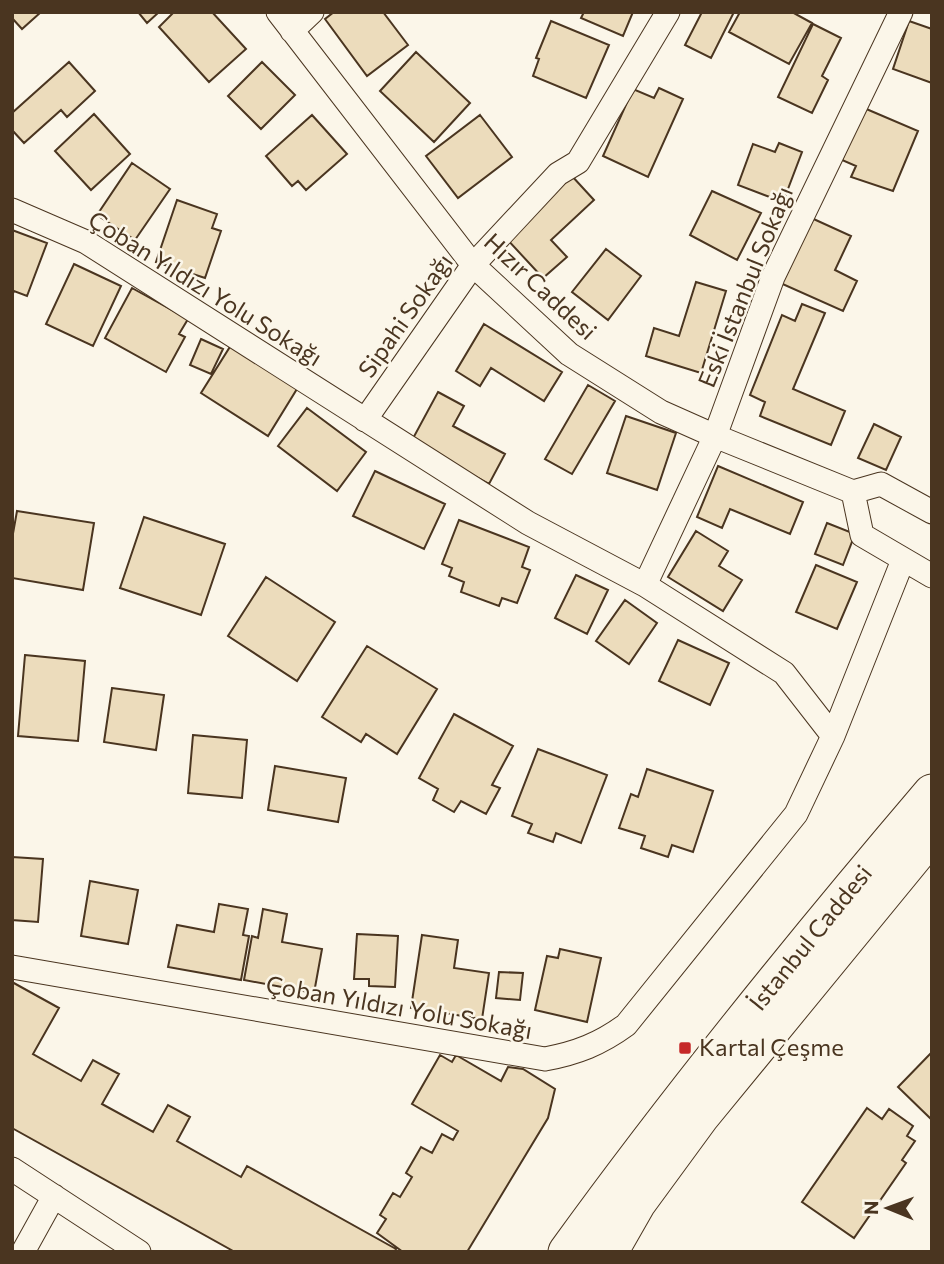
<svg xmlns="http://www.w3.org/2000/svg" width="944" height="1264" font-family="Commissioner,sans-serif">
  <style>
    .building { fill: #ecdcbc; stroke: #4a3520; stroke-width: 2 }
    .lines { fill: none; stroke-linecap: round; stroke-linejoin: round }
    .street-casing { stroke: #4a3520; stroke-width: 25 }
    .primary-casing { stroke: #4a3520; stroke-width: 39 }
    .street { stroke: #fbf6e9; stroke-width: 23 }
    .primary { stroke: #fbf6e9; stroke-width: 37 }
    .poi-dot { fill: #c62828; stroke: #fbf6e9; stroke-width: 2.5 }
    .labels { text-anchor: middle; stroke-width: 5; stroke-linejoin: round; paint-order: stroke }
    .street-label { font-size: 24px; fill: #4a3520; stroke: #fbf6e9 }
    .poi-label { font-size: 24px; fill: #4a3520; stroke: #fbf6e9; text-anchor: start }
  </style>
  <rect width="100%" height="100%" fill="#fbf6e9"/>
  <!-- building -->
  <path class="building" d="M12,12H41L22,29L12,18Z
    M138,12H159L147,23Z
    M174,12H212L246,49L209,82L159,27Z
    M334,12H383L408,45L367,76L325,19Z
    M584,12H633L623,36L581,18Z
    M702,12H734L711,58L685,45Z
    M740,12H792L812,23L789,64L729,32Z
    M551,21L609,45L586,98L533,76L539,59L536,58Z
    M909,21L932,29V83L893,69Z
    M813,24L841,38L822,76L828,80L812,113L778,97Z
    M416,52L470,103L434,142L380,91Z
    M69,62L95,91L67,117L61,110L24,143L12,130V113Z
    M262,62L295,95L261,129L228,96Z
    M659,88L683,99L648,177L603,156L633,89L654,98Z
    M864,108L918,131L893,191L851,177L856,166L842,160Z
    M94,114L130,154L91,190L55,151Z
    M312,115L347,154L306,190L298,181L292,186L266,156Z
    M480,115L512,157L458,198L426,156Z
    M779,143L802,152L783,202L738,185L753,144L775,152Z
    M132,163L170,189L135,240L97,215Z
    M571,175L594,200L551,240L567,257L543,278L504,236Z
    M712,191L761,213L737,260L690,235Z
    M177,200L217,214L212,228L221,231L205,278L156,262Z
    M807,216L851,236L835,270L857,281L843,311L778,282Z
    M12,230L47,243L27,296L14,291L12,296Z
    M606,249L641,276L608,320L572,292Z
    M74,264L121,286L93,346L46,324Z
    M696,282L726,291L701,373L646,356L654,328L679,336Z
    M132,288L188,319L179,334L185,337L166,372L105,338Z
    M802,304L825,313L793,389L845,411L831,445L760,416L765,402L750,395L782,315L795,321Z
    M484,324L562,372L544,401L491,368L480,386L456,371Z
    M201,339L223,349L211,374L190,365Z
    M233,342L300,384L268,436L201,393Z
    M588,385L615,401L572,474L545,459Z
    M438,392L464,406L453,426L505,454L489,484L411,442Z
    M307,408L366,452L337,491L278,446Z
    M626,416L676,433L657,490L607,473Z
    M874,424L901,437L886,470L858,458Z
    M718,466L803,502L790,534L730,509L722,528L697,517Z
    M375,471L445,504L424,549L353,516Z
    M17,511L94,523L83,590L12,578V539Z
    M144,517L225,544L201,615L120,588Z
    M459,520L529,547L522,567L530,570L517,603L502,598L499,606L461,592L464,582L449,576L452,568L442,564Z
    M827,523L855,534L843,565L815,554Z
    M696,531L728,551L719,566L742,580L723,611L668,577Z
    M816,565L857,582L837,629L796,612Z
    M576,575L608,590L587,634L555,618Z
    M266,577L335,622L297,681L228,636Z
    M625,600L657,623L629,664L596,641Z
    M678,640L729,663L710,705L659,681Z
    M367,646L437,689L397,754L366,734L361,742L322,717Z
    M25,655L85,661L78,741L18,736Z
    M112,688L164,695L156,750L104,742Z
    M454,714L513,746L492,785L500,788L486,814L461,801L454,812L433,800L438,789L419,778Z
    M193,735L247,740L242,798L188,793Z
    M538,749L607,775L581,843L556,833L553,842L528,833L532,824L512,816Z
    M275,766L346,778L338,822L268,810Z
    M647,769L713,791L693,852L672,845L668,857L641,848L645,836L619,828L631,794L638,797Z
    M12,857L43,859L38,922L12,920Z
    M90,881L138,890L128,944L81,936Z
    M219,904L248,909L243,935L249,936L241,980L168,967L177,925L214,932Z
    M263,909L287,914L282,942L322,949L314,993L244,980L252,936L258,938Z
    M357,934L398,936L395,987L369,986V979H354Z
    M422,935L458,940L454,968L489,973L482,1019L411,1008Z
    M560,949L601,958L587,1022L535,1010L547,956L558,958Z
    M499,972L523,973L520,1000L496,998Z
    M12,982L59,1008L33,1054L81,1081L93,1060L119,1074L102,1104L153,1132L168,1105L190,1117L177,1141L241,1177L247,1166L396,1249L394,1252H235L12,1128Z
    M932,1052V1118L931,1119L898,1087Z
    M440,1055L452,1062L456,1055L501,1081L508,1067L523,1069L555,1089L548,1118L467,1252H403L377,1233L386,1219L380,1215L393,1193L400,1197L412,1177L406,1173L421,1147L432,1153L442,1134L453,1140L458,1131L412,1104Z
    M867,1108L882,1119L889,1109L913,1126L907,1136L915,1141L902,1160L906,1163L854,1238L802,1202Z"/>
  <g class="lines">
    <defs>
      <path id="street" d="M278,12L473,265L569,354L661,412L715,436L853,492L881,484L932,512
        M292,31L312,12
        M12,210L86,242L528,523L645,585L784,673L833,736
        M365,420L473,265L558,174L578,162L668,12
        M853,492L862,535L932,576
        M645,585L715,436L773,277L901,12
        M12,967L545,1059C577,1053 600,1044 626,1025L796,814L833,736L903,560
        M12,1169L139,1252
        M23,1252L54,1196"/>
      <path id="primary" d="M567,1252C682,1093 805,942 932,793
        M609,1252L637,1203L700,1117L932,834"/>
    </defs>
    <!-- street casing -->
    <use href="#street" class="street-casing"/>
    <!-- primary casing -->
    <use href="#primary" class="primary-casing"/>
    <!-- street -->
    <use href="#street" class="street"/>
    <!-- primary -->
    <use href="#primary" class="primary"/>
  </g>
  <!-- markers -->
  <rect class="poi-dot" x="678" y="1041" width="14" height="14" rx="3.5"/>
  <g class="labels">
    <!-- street labels -->
    <g class="street-label">
      <text transform="translate(540 287) rotate(43)" y="8">Hızır Caddesi</text>
      <text transform="translate(746 287) rotate(-68)" y="8">Eski İstanbul Sokağı</text>
      <text transform="translate(205 289) rotate(32)" y="8">Çoban Yıldızı Yolu Sokağı</text>
      <text transform="translate(406 316) rotate(-55)" y="8">Sipahi Sokağı</text>
      <text transform="translate(811 938) rotate(-51)" y="8">İstanbul Caddesi</text>
      <text transform="translate(399 1008) rotate(10)" y="8">Çoban Yıldızı Yolu Sokağı</text>
    </g>
    <!-- poi labels -->
    <g class="poi-label">
      <text x="699" y="1056">Kartal Çeşme</text>
    </g>
  </g>
  <!-- border -->
  <rect width="944" height="1264" fill="none" stroke="#4a3520" stroke-width="28"/>
  <!-- north arrow -->
  <g transform="translate(888 1208) rotate(271)" stroke="#fbf6e9" stroke-width="5" paint-order="stroke">
  <path d="M0-5L12 26L0 18L-12 26Z" fill="#4a3520"/>
  <text y="-10" font-size="19" font-weight="bold" text-anchor="middle" fill="#4a3520">N</text>
  </g>
</svg>
